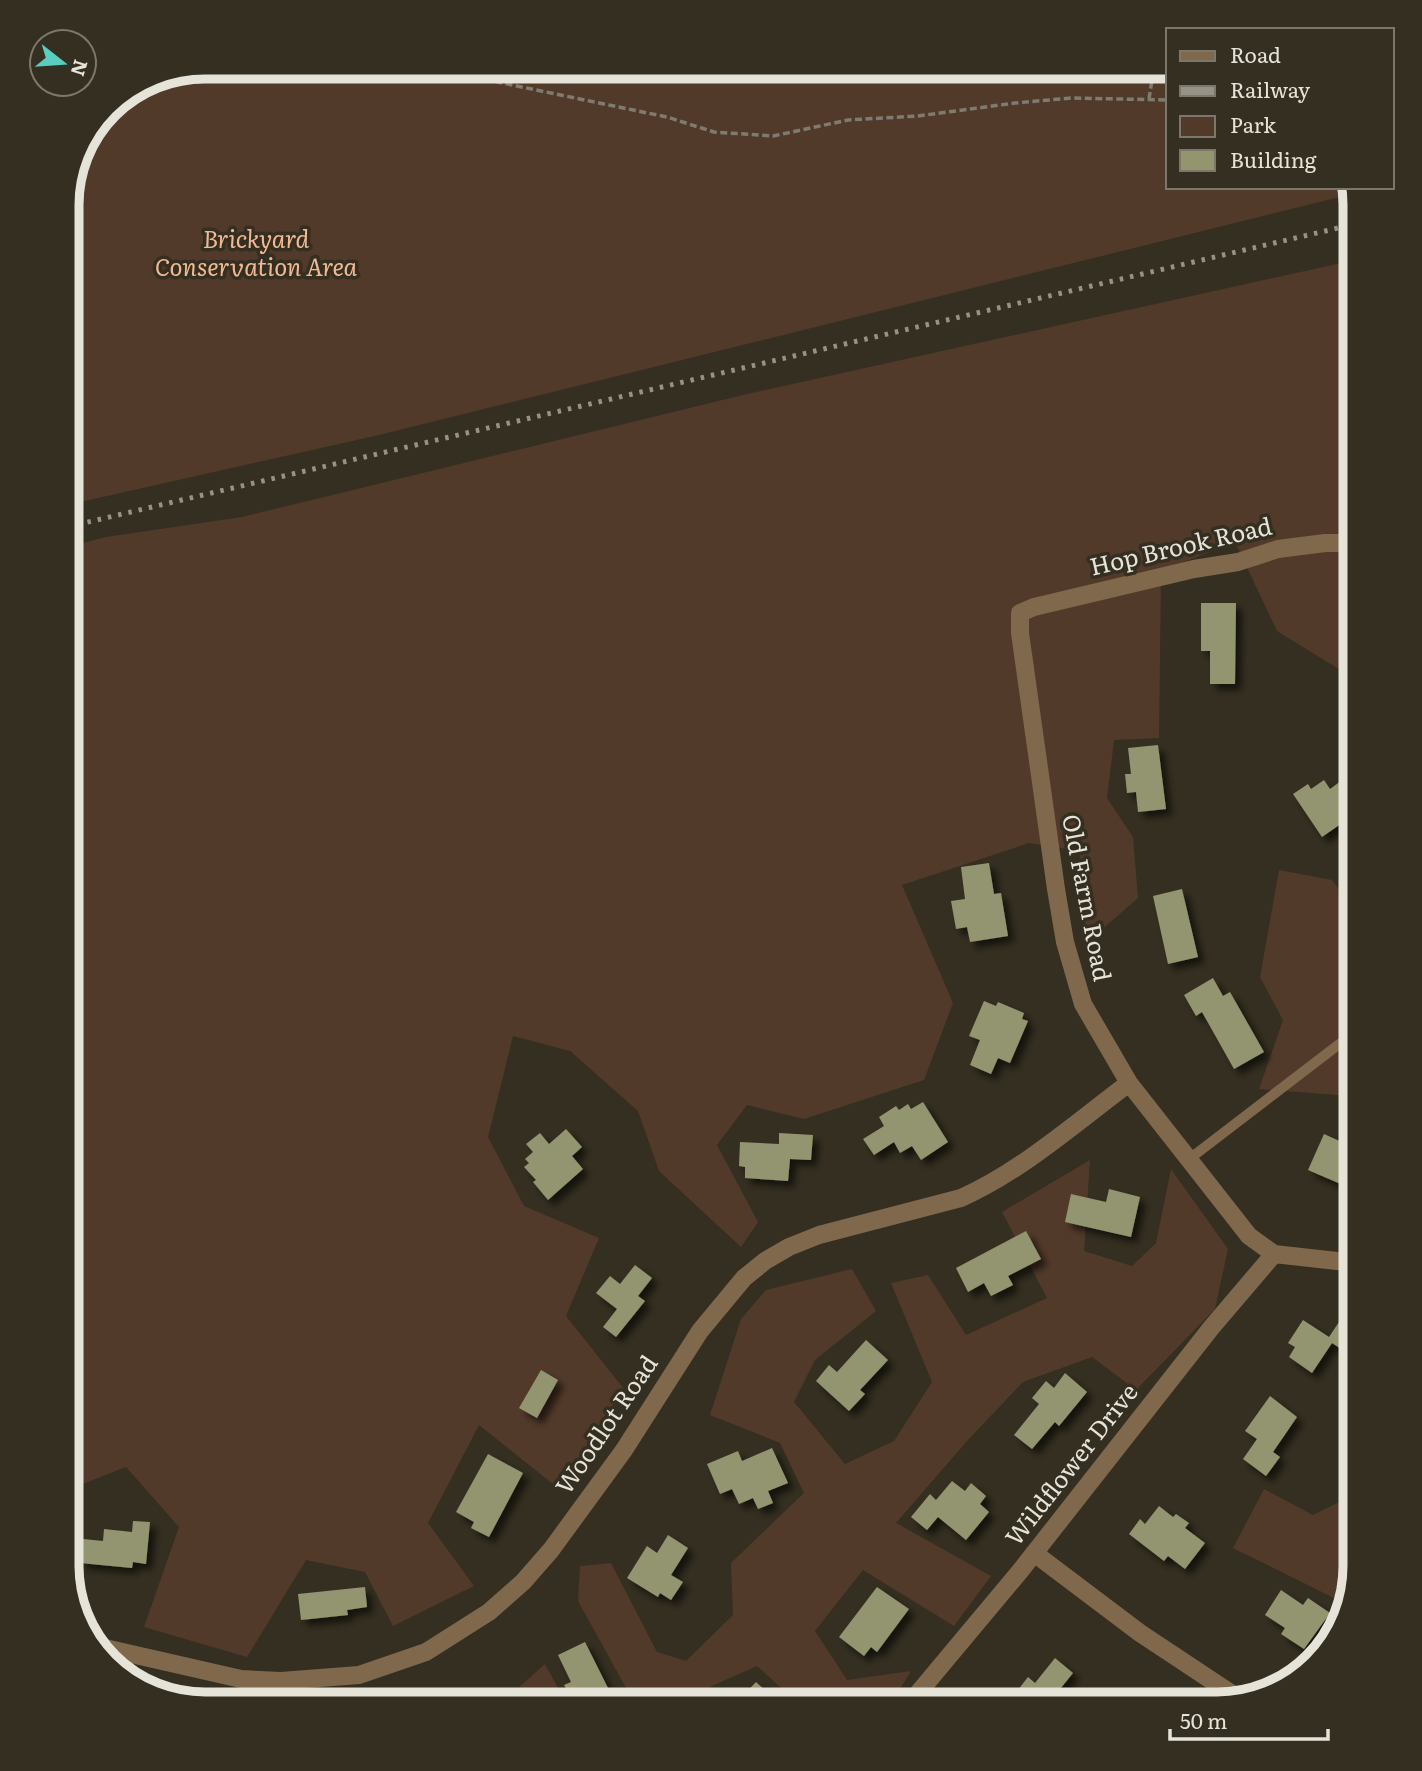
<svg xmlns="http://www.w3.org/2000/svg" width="1422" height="1771" font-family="Literata,serif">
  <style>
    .green { fill: #523a2a }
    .building { fill: #93956f; filter: url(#shadow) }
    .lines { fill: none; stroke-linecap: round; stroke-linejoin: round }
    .path { stroke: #7f7b6e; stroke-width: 3.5; stroke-dasharray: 7 3.5; stroke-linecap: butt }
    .lane { stroke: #7f684b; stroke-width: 10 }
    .street { stroke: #7f684b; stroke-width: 18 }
    .rail { stroke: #969286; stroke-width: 5; stroke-dasharray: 3.5 7; stroke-linecap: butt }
    .labels { text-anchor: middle; stroke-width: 7; stroke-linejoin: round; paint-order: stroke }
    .park-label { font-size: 24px; font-style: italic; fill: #f1b893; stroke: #342f20 }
    .street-label { font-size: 24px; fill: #e6e3d9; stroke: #342f20 }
    .rim { fill: none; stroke: #e6e3d9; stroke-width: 9 }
  </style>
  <defs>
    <filter id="shadow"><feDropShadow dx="6" dy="6" stdDeviation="3.5" flood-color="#0009"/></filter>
  </defs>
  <rect width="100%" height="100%" fill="#342f20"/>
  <!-- green -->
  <path class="green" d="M205,67H1168V187H1350L1352,194L379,435L67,505V196L81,144L113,101L152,77Z
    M1355,260V608L1342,671L1277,631L1235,542L1161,571L1159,738L1114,740L1107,798L1133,837L1138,898L1085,944L1080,851L1029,843L902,885L953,1003L924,1080L804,1119L747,1105L717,1145L758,1222L741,1247L659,1171L638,1111L570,1051L513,1036L488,1137L524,1206L599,1238L566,1316L624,1389L563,1492L479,1425L428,1523L474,1586L393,1626L365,1572L306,1560L247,1657L144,1627L179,1527L126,1467L67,1490V547L106,537L242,517L743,395Z
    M1279,870L1332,880L1355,911V1102L1350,1096L1259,1089L1283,1020L1260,977Z
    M1090,1160L1084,1251L1132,1266L1156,1243L1171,1169L1228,1249L1215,1309L1136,1390L1092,1357L1023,1382L967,1441L896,1523L991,1576L954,1626L863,1570L815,1631L847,1680L911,1671L891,1704H799L757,1666L703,1690L702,1704H635L578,1601L580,1566L611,1563L657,1652L686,1661L733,1615L731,1563L804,1493L780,1443L710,1415L741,1319L766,1290L852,1269L876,1311L815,1360L794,1402L845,1464L894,1441L932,1382L891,1283L928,1275L966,1335L1047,1298L1002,1212Z
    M1264,1489L1313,1515L1355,1494V1540L1340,1601L1233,1548Z
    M545,1664L567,1704H507L505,1700Z"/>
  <!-- building -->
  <path class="building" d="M1201,603H1236L1235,684H1210V651H1201Z
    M1158,745L1166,809L1138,812L1136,792L1127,793L1125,774H1131L1128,748Z
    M1345,778L1355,794V814L1322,837L1293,794L1308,784L1311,789L1324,780L1330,789Z
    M989,863L994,894L1001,893L1008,936L970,942L967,927L956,929L951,901L965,899L961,867Z
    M1182,889L1198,957L1168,964L1153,896Z
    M1213,978L1223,996L1230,992L1264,1052L1234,1069L1202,1012L1196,1016L1184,995Z
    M984,1001L996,1006L998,1002L1024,1013L1022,1019L1028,1021L1010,1063L998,1058L991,1074L970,1065L980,1040L969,1036Z
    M923,1102L948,1142L921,1160L912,1146L900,1153L894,1142L874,1155L863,1139L884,1126L879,1117L896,1106L899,1110L908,1104L911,1109Z
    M566,1129L582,1147L572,1156L583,1169L548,1200L533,1182L536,1180L524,1167L529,1163L525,1159L533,1152L526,1144L540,1133L549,1144Z
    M779,1133L813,1135L811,1160L790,1159L788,1181L745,1178V1167L739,1166L740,1142L779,1144Z
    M1324,1134L1355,1148V1168L1351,1166L1343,1185L1308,1170Z
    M1109,1189L1140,1197L1131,1237L1065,1222L1071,1194L1106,1202Z
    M1026,1231L1041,1259L1008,1276L1013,1285L991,1296L984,1283L968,1292L956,1268Z
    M635,1265L652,1278L638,1296L645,1301L616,1337L603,1327L617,1309L596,1293L610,1276L620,1284Z
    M1341,1319L1355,1328V1358L1332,1343L1312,1373L1289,1357L1295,1347L1288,1343L1303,1320L1329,1337Z
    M866,1340L888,1360L860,1390L865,1394L849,1411L816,1381L829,1365L837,1372Z
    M541,1370L558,1380L537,1418L519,1408Z
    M1065,1373L1087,1392L1059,1426L1055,1422L1032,1449L1014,1435L1039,1404L1032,1398L1046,1381L1054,1388Z
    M1270,1396L1297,1417L1273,1452L1280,1457L1266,1476L1243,1459L1257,1439L1245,1431Z
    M772,1448L788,1483L768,1491L773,1503L758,1509L753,1498L739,1504L732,1489L720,1494L707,1464L738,1451L742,1461Z
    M488,1454L523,1473L489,1537L471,1528L474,1522L456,1512Z
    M952,1481L965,1491L971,1483L986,1496L980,1504L989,1512L966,1540L938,1517L927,1530L911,1517L930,1494L936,1500Z
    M1159,1506L1173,1517L1176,1514L1189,1523L1185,1528L1205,1543L1185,1569L1168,1556L1164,1561L1129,1534L1140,1519L1145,1524Z
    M133,1521L150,1522L146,1564L133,1562L132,1568L80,1563L83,1539L103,1541L104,1529L132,1532Z
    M668,1535L688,1548L671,1575L683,1582L671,1600L660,1593L658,1597L627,1578L647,1546L657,1553Z
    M365,1587L367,1607L347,1610L348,1615L301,1620L298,1594Z
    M877,1587L909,1609L877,1652L871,1647L864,1656L839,1637Z
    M1281,1590L1303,1605L1308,1598L1330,1613L1304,1649L1281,1634L1285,1628L1265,1615Z
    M585,1642L608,1688L574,1704L564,1685L571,1682L558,1655Z
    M1055,1658L1073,1673L1048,1704H1007L1028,1677L1035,1683Z
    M756,1682L780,1704H735Z"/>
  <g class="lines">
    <!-- path -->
    <path class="path" d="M434,67L454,73L667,117L714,132L773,136L848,120L918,116L1015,103L1071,98L1168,100
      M1149,99L1154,67"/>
    <!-- lane -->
    <path class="lane" d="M1188,1160L1355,1032"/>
    <!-- street -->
    <path class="street" d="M1355,543H1325L1278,549L1238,562L1194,569L1034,607L1020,613V633L1056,889L1065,942L1083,1004L1129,1083L1249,1236L1274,1254L1355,1263
      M1034,1553L1140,1633L1238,1698
      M95,1647L105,1648L241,1679L281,1681L359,1675L426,1652L489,1612L523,1582L551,1550L624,1450L700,1331L744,1278L765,1261L789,1247L819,1235L961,1198C1020,1172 1077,1122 1129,1083
      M909,1704L1021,1570L1211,1328L1274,1254"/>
    <!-- rail -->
    <path class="rail" d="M67,527L1355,224"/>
  </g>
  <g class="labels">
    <!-- park labels -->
    <g class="park-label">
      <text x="256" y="248">Brickyard<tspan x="256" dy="28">Conservation Area</tspan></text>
    </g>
    <!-- street labels -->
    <g class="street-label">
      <text transform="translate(1181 547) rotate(-13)" y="8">Hop Brook Road</text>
      <text transform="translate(1086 898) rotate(79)" y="8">Old Farm Road</text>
      <text transform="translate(607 1425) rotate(-56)" y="8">Woodlot Road</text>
      <text transform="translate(1072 1465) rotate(-52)" y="8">Wildflower Drive</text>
    </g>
  </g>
  <!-- crop -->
  <path d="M0 0H1422V1771H0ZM205 79H1217A126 126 0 0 1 1343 205V1566A126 126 0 0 1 1217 1692H205A126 126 0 0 1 79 1566V205A126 126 0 0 1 205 79Z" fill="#342f20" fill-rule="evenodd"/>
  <path class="rim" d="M205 79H1217A126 126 0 0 1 1343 205V1566A126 126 0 0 1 1217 1692H205A126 126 0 0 1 79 1566V205A126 126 0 0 1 205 79Z"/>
  <!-- legend -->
  <rect x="1166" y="28" width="228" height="161" fill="#342f20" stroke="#7b776a" stroke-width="2"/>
  <rect x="1180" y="51" width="35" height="10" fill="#7f684b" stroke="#7b776a" stroke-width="2"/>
  <text x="1230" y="63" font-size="21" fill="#e6e3d9">Road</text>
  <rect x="1180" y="86" width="35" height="10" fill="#969286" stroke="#7b776a" stroke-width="2"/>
  <text x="1230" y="98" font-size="21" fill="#e6e3d9">Railway</text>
  <rect x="1180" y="116" width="35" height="21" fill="#523a2a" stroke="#7b776a" stroke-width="2"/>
  <text x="1230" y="133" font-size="21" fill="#e6e3d9">Park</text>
  <rect x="1180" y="150" width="35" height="21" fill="#93956f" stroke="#7b776a" stroke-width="2"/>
  <text x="1230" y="168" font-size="21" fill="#e6e3d9">Building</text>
  <!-- north arrow -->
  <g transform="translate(63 63) rotate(107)"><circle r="33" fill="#342f20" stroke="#7b776a" stroke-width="2"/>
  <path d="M0-5L12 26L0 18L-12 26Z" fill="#58cec0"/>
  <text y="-10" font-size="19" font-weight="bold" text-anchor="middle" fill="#e6e3d9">N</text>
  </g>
  <!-- scale -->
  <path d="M1170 1729v10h158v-10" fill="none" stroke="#e6e3d9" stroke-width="3.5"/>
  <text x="1180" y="1729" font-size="21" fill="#e6e3d9" stroke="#342f20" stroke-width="5" paint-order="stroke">50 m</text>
</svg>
